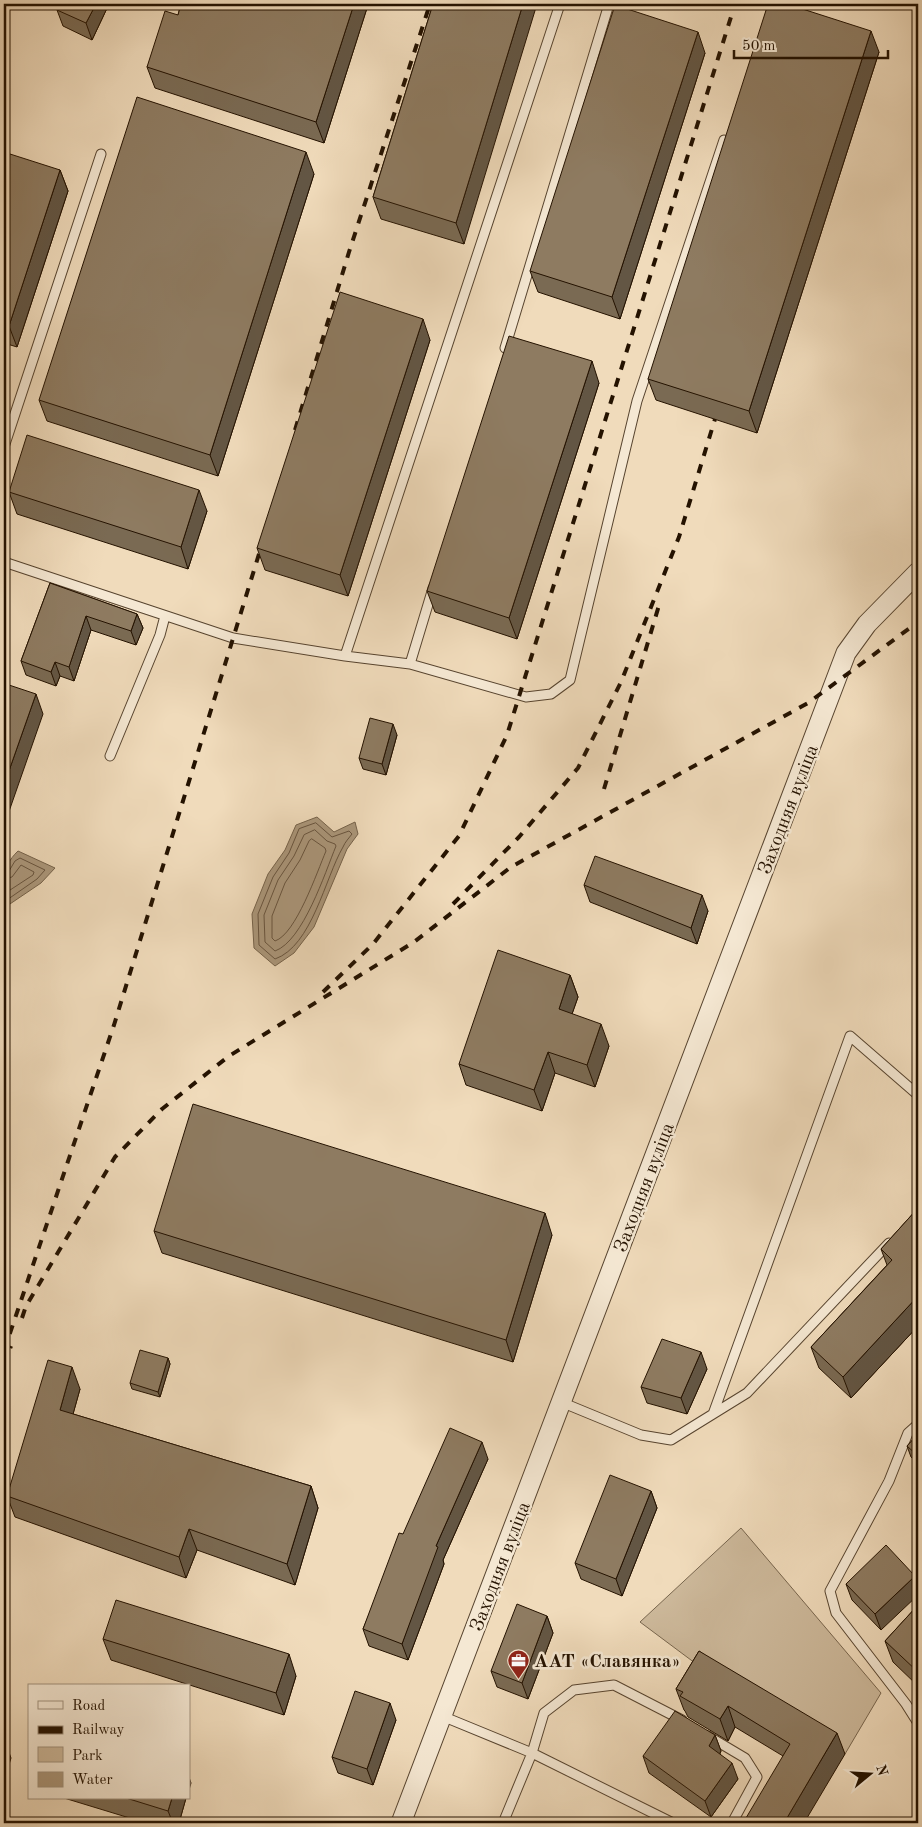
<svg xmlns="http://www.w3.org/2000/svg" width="922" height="1827" font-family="'Old Standard TT',serif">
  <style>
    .green { fill: #cdb99b; stroke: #78664e }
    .water { fill: #ab977b; stroke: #75624a }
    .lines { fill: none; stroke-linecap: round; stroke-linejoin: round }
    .shore { stroke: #68543e; stroke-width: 1 }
    .lane-casing { stroke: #57442f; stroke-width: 11 }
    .street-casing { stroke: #57442f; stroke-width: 21 }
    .lane { stroke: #f5e8d3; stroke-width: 9 }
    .street { stroke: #f5e8d3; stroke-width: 19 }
    .rail { stroke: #241200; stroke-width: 4; stroke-dasharray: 9 9; stroke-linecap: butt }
    .wall { fill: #7a6a53; stroke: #241200 }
    .shaded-wall { fill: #635644; stroke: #241200 }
    .building { fill: #8e7b61; stroke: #241200 }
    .labels { text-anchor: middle; stroke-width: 5; stroke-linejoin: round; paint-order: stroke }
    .street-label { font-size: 19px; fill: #241200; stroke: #f5e8d3 }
    .poi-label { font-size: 19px; font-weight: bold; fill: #241200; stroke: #f5e8d3; text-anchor: start }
  </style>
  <rect width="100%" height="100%" fill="#f0dbbb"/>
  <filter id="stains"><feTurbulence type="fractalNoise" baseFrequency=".004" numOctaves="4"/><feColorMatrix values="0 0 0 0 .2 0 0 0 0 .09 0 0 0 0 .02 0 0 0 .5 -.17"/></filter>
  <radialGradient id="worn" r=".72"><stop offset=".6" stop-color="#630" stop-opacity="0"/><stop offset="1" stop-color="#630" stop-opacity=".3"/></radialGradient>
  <!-- green -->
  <path class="green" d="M741,1528L881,1693L845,1754L707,1672L640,1622Z"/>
  <!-- water -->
  <path class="water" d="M317,817L334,832L355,822L358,834L347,849L314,927L294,953L275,966L254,948L252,914L268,874L285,850L296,825Z
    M18,851L55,868L41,883L4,908C4,885 0,868 18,851Z"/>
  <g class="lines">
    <!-- shore -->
    <path class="shore" d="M316,823L332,837L349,831L352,834C349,838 345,842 343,847C325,878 312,946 275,959L259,945L258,914L273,877L289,853L299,829Z
      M315,830L327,841L335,844L336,846C325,873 303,941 275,951L265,942L264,915L278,880L294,856L304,835Z
      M312,839L325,848L326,851C317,872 296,934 275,941L272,938V916L285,883L300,860L309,841Z
      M4,873L9,871L15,861L20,858L45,870L37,879L4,902
      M4,879L12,877L21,865L34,872L33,875L4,894"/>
    <defs>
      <path id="lane" d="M505,348L609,4
        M4,447L101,154
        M4,562L233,638L345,656L410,664L526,697L551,694L570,680L637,401L724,140
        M345,656L560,4
        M410,664L433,588
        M110,756L160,635L165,616
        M561,1402L641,1435L671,1440L747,1393L889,1243
        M713,1414L850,1036L918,1095
        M918,1424L908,1433L889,1481L830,1591L836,1613L906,1704L918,1723
        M442,1716L532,1753L673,1823
        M708,1736L745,1758L757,1777L732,1823
        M503,1823L532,1753L544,1713L574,1690L614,1685L682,1720"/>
      <path id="street" d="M401,1823L846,653L867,624L918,572"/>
    </defs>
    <!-- lane casing -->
    <use href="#lane" class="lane-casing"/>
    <!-- street casing -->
    <use href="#street" class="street-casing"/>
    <!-- lane -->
    <use href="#lane" class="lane"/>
    <!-- street -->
    <use href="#street" class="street"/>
    <!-- rail -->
    <path class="rail" d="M295,430L349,252L430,4
      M604,789L660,602
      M453,904L519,837L578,768L621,682L679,537L715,419
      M323,992L373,944L459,836L507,735L735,4
      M22,1318L26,1306L115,1157L162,1109L229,1056L414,942L511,867L808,703L918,622
      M4,1351L114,1025L263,541
      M4,1365L11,1346"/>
  </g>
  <!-- wall -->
  <path class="wall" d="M60,4H109L92,40L63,26L57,10Z
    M181,4H366L367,8L324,143L155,88L147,67L178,15Z
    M433,4L464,244L381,219L373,197Z
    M879,52L757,433L656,400L648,379Z
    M705,53L620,319L538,292L530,271Z
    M60,170L68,191L17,347L4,343V174Z
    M314,174L218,476L47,421L39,400Z
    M430,340L348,596L265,570L257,548Z
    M599,383L517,639L435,612L427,591Z
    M9,492L207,511L188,569L17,514Z
    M50,583L137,614L143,628L136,645L91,630L74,681L60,676L56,686L26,675L21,661Z
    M397,735L386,775L363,769L359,758Z
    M584,885L708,911L697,944L590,902Z
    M570,975L578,997L572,1014L609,1046L595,1087L555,1073L542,1111L466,1085L459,1064Z
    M918,1208V1326L851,1398L819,1368L811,1347L887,1265L881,1249Z
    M154,1231L552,1235L513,1362L162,1253Z
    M168,1358L170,1364L160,1397L132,1389L130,1383Z
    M707,1369L687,1414L647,1403L641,1387Z
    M80,1389L73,1414L311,1486L318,1508L295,1585L197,1550L186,1578L15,1517L7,1496Z
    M918,1434V1464L911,1457L907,1446Z
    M488,1459L443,1560L444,1564L408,1660L369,1646L363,1629L403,1534Z
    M651,1491L657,1508L622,1596L581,1579L575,1563Z
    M846,1584H918L881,1630L852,1600Z
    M918,1605V1686L893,1662L885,1641Z
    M547,1616L553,1633L528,1699L497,1687L491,1671Z
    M103,1639L296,1676L284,1715L111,1660Z
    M699,1651L845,1754L783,1756L735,1727L728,1741L688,1717L685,1711L684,1710L676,1689Z
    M396,1720L373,1785L338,1773L332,1757Z
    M715,1735L721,1751L720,1754L738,1779L711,1817L649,1773L643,1756Z
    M64,1798H186L179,1823H146Z"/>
  <!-- shaded-wall -->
  <path class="shaded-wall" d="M96,4H109L92,40L86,23Z
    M354,4H366L367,8L324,143L316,122Z
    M523,4H537L464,244L456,223Z
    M871,31L879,52L757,433L749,411Z
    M698,32L705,53L620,319L612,297Z
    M306,152L314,174L218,476L210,455Z
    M60,170L68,191L17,347L9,326Z
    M423,319L430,340L348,596L340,575Z
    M592,361L599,383L517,639L509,618Z
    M199,490L207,511L188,569L181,547Z
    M137,614L143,628L136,645L131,631Z
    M86,616L91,630L74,681L69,667Z
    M55,662L60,676L56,686L51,672Z
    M36,694L43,714L6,820L4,815V785Z
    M393,724L397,735L386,775L382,764Z
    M702,895L708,911L697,944L691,928Z
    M570,975L578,997L566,1031L559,1009Z
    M601,1024L609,1046L595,1087L587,1065Z
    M548,1052L555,1073L542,1111L534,1090Z
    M545,1213L552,1235L513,1362L506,1340Z
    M918,1296V1326L851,1398L843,1377Z
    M701,1352L707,1369L687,1414L681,1398Z
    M168,1358L170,1364L160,1397L158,1392Z
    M72,1367L80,1389L68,1432L60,1410Z
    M482,1442L488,1459L443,1560L444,1564L408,1660L402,1644L436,1546Z
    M311,1486L318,1508L295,1585L287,1564Z
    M651,1491L657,1508L622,1596L616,1579Z
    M189,1529L197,1550L186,1578L179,1557Z
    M915,1576L918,1584V1595L881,1630L875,1614Z
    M547,1616L553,1633L528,1699L522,1683Z
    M289,1654L296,1676L284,1715L276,1693Z
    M390,1703L396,1720L373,1785L367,1769Z
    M728,1706L735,1727L728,1741L720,1719Z
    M837,1733L845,1754L804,1823H784Z
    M715,1735L721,1751L715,1762L709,1746Z
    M7,1747L11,1758L4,1781V1757Z
    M732,1763L738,1779L711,1817L705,1801Z
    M189,1777L191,1783L189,1790Z
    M172,1798H186L179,1823H173L168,1811Z"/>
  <!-- building -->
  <path class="building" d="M60,4H96L86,23L57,10Z
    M181,4H354L316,122L147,67L165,11L178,15Z
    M433,4H523L456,223L373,197Z
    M768,4H787L871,31L749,411L648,379Z
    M615,5L698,32L612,297L530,271Z
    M137,97L306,152L210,455L39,400Z
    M10,154L60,170L9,326L4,324V174Z
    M340,292L423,319L340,575L257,548Z
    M509,336L592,361L509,618L427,591Z
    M27,435L199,490L181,547L9,492Z
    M50,583L137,614L131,631L86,616L69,667L55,662L51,672L21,661Z
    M9,685L36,694L4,785V699Z
    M370,718L393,724L382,764L359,758Z
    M595,856L702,895L691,928L584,885Z
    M498,950L570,975L559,1009L601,1024L587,1065L548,1052L534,1090L459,1064Z
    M193,1104L545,1213L506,1340L154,1231Z
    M918,1208V1296L843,1377L811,1347L892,1260L881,1249Z
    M662,1339L701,1352L681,1398L641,1387Z
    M140,1350L168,1358L158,1392L130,1383Z
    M48,1360L72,1367L60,1410L311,1486L287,1564L189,1529L179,1557L7,1496Z
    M450,1428L482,1442L436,1546L438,1547L402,1644L363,1629L399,1533L403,1534Z
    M918,1434V1456L907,1446Z
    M610,1475L651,1491L616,1579L575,1563Z
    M886,1545L915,1576L875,1614L846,1584Z
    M116,1600L289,1654L276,1693L103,1639Z
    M517,1604L547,1616L522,1683L491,1671Z
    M918,1605V1672L885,1641Z
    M699,1651L837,1733L784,1823H743L790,1744L728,1706L720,1719L680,1696L683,1692L676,1689Z
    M355,1691L390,1703L367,1769L332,1757Z
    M675,1711L715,1735L709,1746L732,1763L705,1801L643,1756Z
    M4,1746L7,1747L4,1757Z
    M126,1798H172L168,1811Z"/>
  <!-- icons -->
  <defs>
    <symbol id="office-pin" viewBox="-11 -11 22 30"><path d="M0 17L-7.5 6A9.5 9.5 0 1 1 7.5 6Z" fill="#8f2418" stroke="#f5e8d3"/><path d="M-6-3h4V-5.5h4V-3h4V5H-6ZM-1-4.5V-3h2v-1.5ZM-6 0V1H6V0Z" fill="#fff"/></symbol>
  </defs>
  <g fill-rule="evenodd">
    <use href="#office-pin" x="506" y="1648" width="25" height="34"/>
  </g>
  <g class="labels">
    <!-- street labels -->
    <g class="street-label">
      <text transform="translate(787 809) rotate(-69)" y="7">Заходняя вуліца</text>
      <text transform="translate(643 1187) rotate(-69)" y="7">Заходняя вуліца</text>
      <text transform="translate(499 1566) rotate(-69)" y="7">Заходняя вуліца</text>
    </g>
    <!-- poi labels -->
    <g class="poi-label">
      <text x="534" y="1667">ААТ «Славянка»</text>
    </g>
  </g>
  <!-- margin -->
  <rect width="922" height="1827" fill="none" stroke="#f0dbbb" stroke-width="20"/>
  <rect x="5" y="5" width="912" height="1817" fill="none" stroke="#241200" stroke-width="2.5"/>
  <rect x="10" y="10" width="902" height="1807" fill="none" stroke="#241200"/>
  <!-- legend -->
  <rect x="28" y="1684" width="162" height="115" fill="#f5e8d3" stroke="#a1927f"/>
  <rect x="38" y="1701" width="25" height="8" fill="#f5e8d3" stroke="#a1927f"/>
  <text x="72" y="1710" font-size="15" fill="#241200">Road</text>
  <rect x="38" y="1726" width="25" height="8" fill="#241200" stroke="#a1927f"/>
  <text x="72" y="1734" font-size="15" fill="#241200">Railway</text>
  <rect x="38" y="1747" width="25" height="15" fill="#cdb99b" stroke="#a1927f"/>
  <text x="72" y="1760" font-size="15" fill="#241200">Park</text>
  <rect x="38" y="1772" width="25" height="15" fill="#ab977b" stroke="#a1927f"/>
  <text x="72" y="1784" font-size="15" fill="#241200">Water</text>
  <!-- north arrow -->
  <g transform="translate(870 1774) rotate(72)" stroke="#f5e8d3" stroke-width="4" paint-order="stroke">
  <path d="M0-4L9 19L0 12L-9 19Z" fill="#241200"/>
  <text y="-8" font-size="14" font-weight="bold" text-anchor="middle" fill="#241200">N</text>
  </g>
  <!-- scale -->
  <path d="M734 50v8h154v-8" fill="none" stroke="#241200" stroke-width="2.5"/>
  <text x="742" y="50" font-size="15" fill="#241200" stroke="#f5e8d3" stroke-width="4" paint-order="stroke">50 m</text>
  <rect width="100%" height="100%" filter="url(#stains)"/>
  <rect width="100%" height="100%" fill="url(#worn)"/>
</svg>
